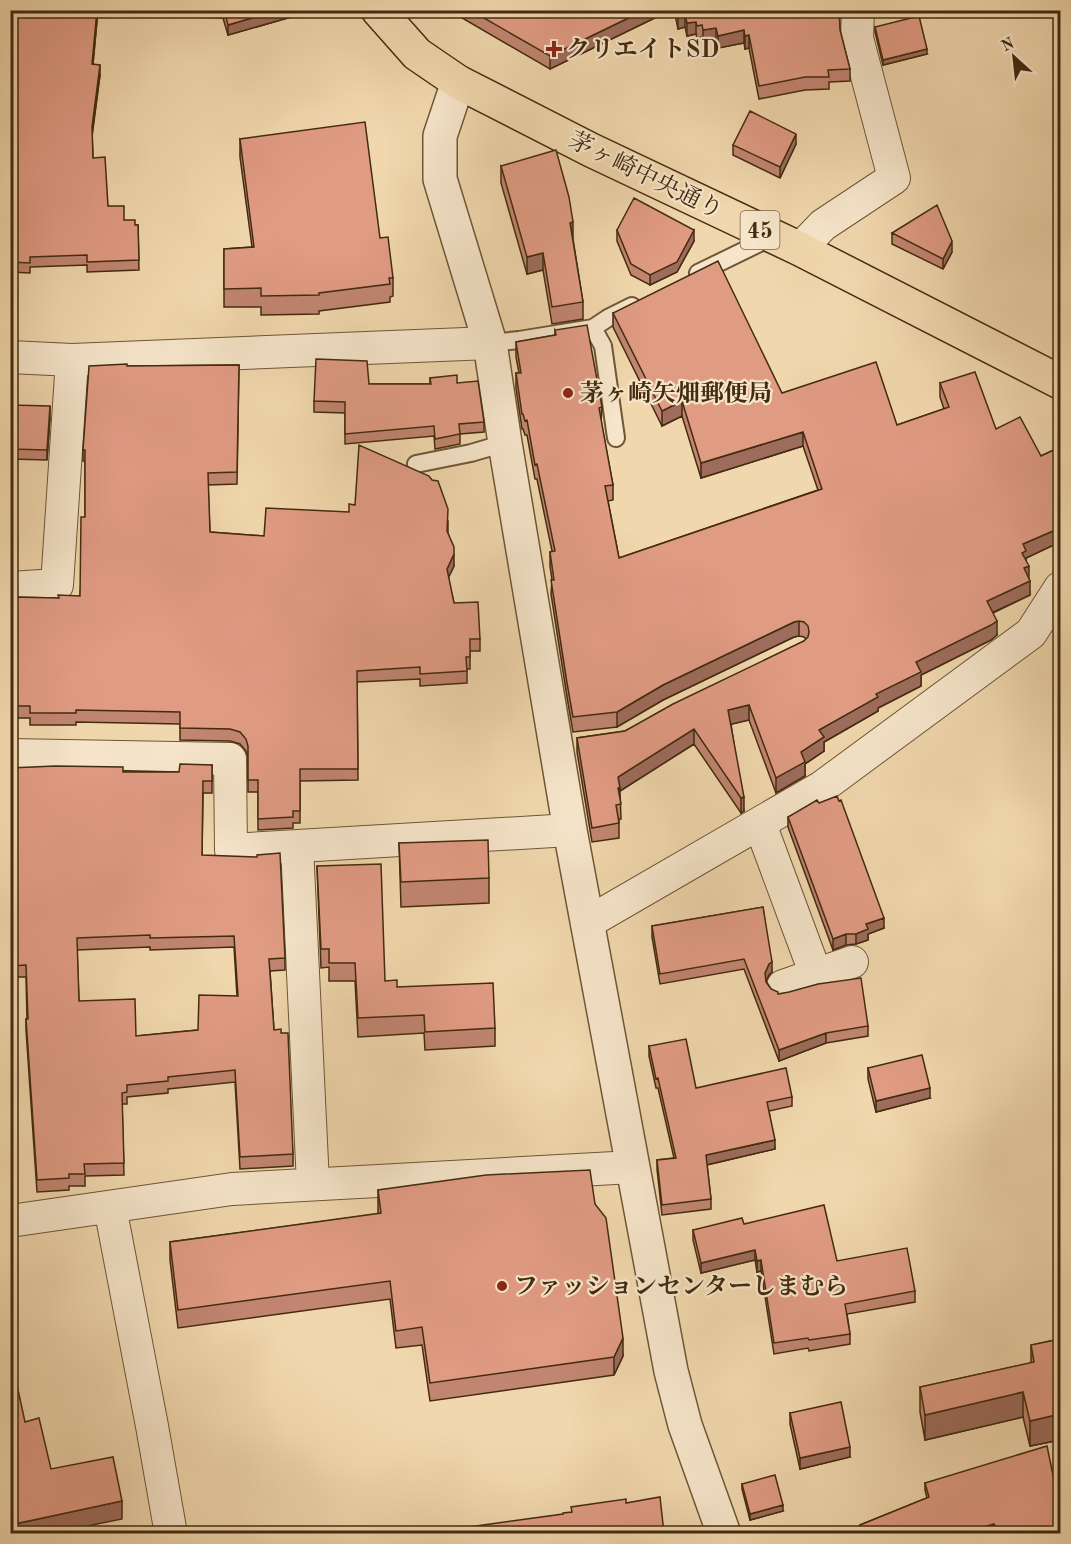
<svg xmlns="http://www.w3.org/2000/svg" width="1071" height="1544" font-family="'Old Standard TT','Noto Serif JP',serif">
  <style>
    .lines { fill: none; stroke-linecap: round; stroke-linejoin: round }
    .service-casing { stroke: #6e5636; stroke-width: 20 }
    .minor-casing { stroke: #6e5636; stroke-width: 34 }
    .tertiary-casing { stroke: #6e5636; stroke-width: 36 }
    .primary-casing { stroke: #432b0f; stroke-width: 36 }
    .service { stroke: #f6e5ca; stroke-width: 16 }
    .minor { stroke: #f6e5ca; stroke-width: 32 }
    .tertiary { stroke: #f6e5ca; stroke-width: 33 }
    .primary { stroke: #f1d7ad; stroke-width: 33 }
    .wall { fill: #c18571; stroke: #432b0f; stroke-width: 1.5; fill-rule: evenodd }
    .shaded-wall { fill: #9d6c5c; stroke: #432b0f; stroke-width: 1.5 }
    .building { fill: #e09b83; stroke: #432b0f; stroke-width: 1.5; fill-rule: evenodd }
    .poi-dot { fill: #8f2418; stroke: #f6e5ca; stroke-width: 2 }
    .labels { text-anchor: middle; stroke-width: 4.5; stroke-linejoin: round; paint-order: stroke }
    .shield { fill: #f6e5ca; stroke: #796347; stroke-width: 1.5 }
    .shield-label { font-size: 22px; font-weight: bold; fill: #432b0f }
    .poi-label { font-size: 24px; font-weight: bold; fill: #432b0f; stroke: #f6e5ca; text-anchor: start }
    .street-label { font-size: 24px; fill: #432b0f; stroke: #f6e5ca }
  </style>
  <rect width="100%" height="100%" fill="#f1d7ad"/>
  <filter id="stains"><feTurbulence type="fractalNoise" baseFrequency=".00333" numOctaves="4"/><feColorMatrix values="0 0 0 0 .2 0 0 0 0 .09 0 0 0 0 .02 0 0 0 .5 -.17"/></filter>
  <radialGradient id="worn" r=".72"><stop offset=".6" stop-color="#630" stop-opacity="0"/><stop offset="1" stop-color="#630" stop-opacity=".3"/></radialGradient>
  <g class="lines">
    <defs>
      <path id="service" d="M698,273L774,236
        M593,328L603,346L616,438
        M490,343L519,340L593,328L608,318L632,306
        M416,464L471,453L505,443"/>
      <path id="minor" d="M800,249L823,225L894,178L857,38L858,10
        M10,357L72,360L490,343
        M10,588L57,585L72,360
        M10,755L230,759L231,850L570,830
        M760,824L816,975
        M297,846L313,1184
        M587,923L822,787L1031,633L1060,588
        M783,986L852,962
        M110,1207L152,1426L171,1534
        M10,1221L232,1189L633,1167"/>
      <path id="tertiary" d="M458,82L440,136V179L490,343L505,443L570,830L671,1371L685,1425L724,1534"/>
      <path id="primary" d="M378,10L417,54L458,82L591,150L800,249L1060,382"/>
    </defs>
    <!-- service casing -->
    <use href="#service" class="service-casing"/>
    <!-- minor casing -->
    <use href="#minor" class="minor-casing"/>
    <!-- tertiary casing -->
    <use href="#tertiary" class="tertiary-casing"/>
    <!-- primary casing -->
    <use href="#primary" class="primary-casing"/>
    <!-- service -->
    <use href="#service" class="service"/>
    <!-- minor -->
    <use href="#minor" class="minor"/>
    <!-- tertiary -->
    <use href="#tertiary" class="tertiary"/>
    <!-- primary -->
    <use href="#primary" class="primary"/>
  </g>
  <!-- wall -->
  <path class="wall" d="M10,10H98L93,64L100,75L92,134L93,158L108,206L124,220L135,225H138L139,270L87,272V265L30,267V273L10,272Z
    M188,10H295V16L228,35L223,18L188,17Z
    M455,10H671L550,69L457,15Z
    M674,10H839L840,30L850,69V81L829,82V89L805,90L759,99L749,48L745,49L744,43L718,48L716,40L703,43L702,37L697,38L696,34L687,36L685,27L678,29Z
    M875,27L927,54L883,65L875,32Z
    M240,139L380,238L393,278V296L390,297V302L319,311V314L261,315V307H224V249L252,247L240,157Z
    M796,144L780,178L733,155V145Z
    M501,166L573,239L583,302V319L552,324L543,270L527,274L501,183Z
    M617,230L694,241L677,272L650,285L631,275L617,241Z
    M892,233L952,252L943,269L892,244Z
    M613,313L782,393L897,425L944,409L940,397V383L996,429L1041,456L1060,447V542L1026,558L1030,595L993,613L997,635L991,640L921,675V686L878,708V711L824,742V751L805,764V776L776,793L749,720L731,724L744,811L741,813L694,744L620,791L621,819H619V838L592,842L577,752V738L625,731L804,641L806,639L804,637L799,636L794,637L663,700L617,727L573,732L567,697L551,594L552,580L550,566V552L552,551L537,479H535L527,435H525L523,429H522L516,388V373H519L516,357V342L555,335V330L602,407L601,422L613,485V500L608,501L619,558L818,490L803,446L701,478L682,416L662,426L613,327Z
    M239,365L237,484L208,485L210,532L264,536L448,521V532L454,566L448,577L454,603L480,639V651H470V669H467V683L420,686V679L357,682L358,780L300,781V823H293V828L258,830V792H248V758L246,751L240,744L230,741L180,740V724L76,722V725H30V718H10V597L58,598L80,596L85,517V461H83V450L127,366Z
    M430,378L457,383L484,422V432L460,434V444L435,449L434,436L345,444V413L314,412V401L369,384H430Z
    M10,405L50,417L47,460L10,459Z
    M212,765V793H203L202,855L285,958V970L270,971L274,1030L281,1033L293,1154V1166L240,1169L235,1082L168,1089V1093L127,1097V1104H122L124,1175L85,1176V1186H69V1190L37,1192L26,1030V1019H27L26,977H10V768L179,772ZM150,947V950L234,947L237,996L198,1030L136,1036L79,1001L77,950Z
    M819,803L884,928L868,934V940L856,944L846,945L833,950L788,827V817Z
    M399,843L489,878V903L401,907Z
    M317,866L385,981L397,987L495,1028V1046L425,1050L424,1033L358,1037L355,981H329V967L321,968Z
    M763,907L772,972L769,975L766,981L771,989L778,994L868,1026V1036L826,1043L779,1061L744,969L660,984L652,937V926Z
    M649,1046L696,1088L792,1097V1106L769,1111L775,1149L707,1165L711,1199V1209L662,1215L657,1169V1160L674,1158L658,1088H656L649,1056Z
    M868,1068L930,1098L876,1112L868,1079Z
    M378,1190L595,1204L623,1356L614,1375L430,1401L422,1345L396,1348L390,1299L178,1328L170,1260V1242L378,1214Z
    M744,1224L915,1291V1302L847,1314L850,1334V1344L809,1351L808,1348L774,1354L761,1271L757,1272L755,1260L701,1273L693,1240V1230Z
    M1060,1339V1440L1030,1446L1023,1417L925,1440L920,1412V1387L1031,1363V1345Z
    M790,1413L850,1457L800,1469L790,1424Z
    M925,1483L1059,1504L1060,1533H995L994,1532L988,1533H861L860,1525L927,1498L925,1490Z
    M742,1484L783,1511L750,1520L742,1489Z"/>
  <!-- shaded-wall -->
  <path class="shaded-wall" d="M97,10H98L92,74V64Z
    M279,10H295V16L228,35V25Z
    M645,10H671L550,69V56Z
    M685,15V27L678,29V17Z
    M696,22V34L687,36V23Z
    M716,28V40L703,43V30Z
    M744,30V43L718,48V36Z
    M749,35V48L745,49V36Z
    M927,49V54L883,65V60Z
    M100,65V75L92,137V127Z
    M796,134V144L780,178V167Z
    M573,222V239L570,223Z
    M694,230V241L677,272L650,285V275Z
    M952,241V252L943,269V259Z
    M543,253V270L527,274V257Z
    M682,401V416L662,426V411Z
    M50,406V417L47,460V450Z
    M803,432V446L701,478V463Z
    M1060,528V542L1026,558V565L1022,553L1023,544Z
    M454,554V566L447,581V569Z
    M1029,566V581L1024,568Z
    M1030,581V595L987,615V601Z
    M799,621V636L794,637L663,700L617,727V712L663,685L794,622Z
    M997,621V635L991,640L921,675V686L878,708V711L824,742V751L805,764V776L776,793V778L801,752L819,730L876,694L916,662Z
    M749,705V720L728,725V710Z
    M694,729V744L620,791L618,777Z
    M744,797V811L741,813V798Z
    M884,918V928L868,934V940L856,944V934L866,924Z
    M846,934V945L833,950V939Z
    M772,962V972L769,975L765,983V973L769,964Z
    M826,1033V1043L779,1061V1050Z
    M930,1088V1098L876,1112V1101Z
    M775,1140V1149L706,1165V1155Z
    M755,1250V1260L701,1273V1263Z
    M761,1260V1271L757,1272V1261Z
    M623,1338V1356L614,1375V1357Z
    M1023,1392V1417L925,1440V1415Z
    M1060,1414V1440L1030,1446V1421Z
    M850,1447V1457L800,1469V1458Z
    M122,1501V1519L53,1533H10V1525Z
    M783,1505V1511L750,1520V1514Z
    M994,1524V1532L988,1533H963Z"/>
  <!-- building -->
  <path class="building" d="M10,10H97L92,64L100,65L92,127L93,158L105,157L108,206H124V220H135V225H138L139,260L87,262V255L30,257V263L10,262Z
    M224,10H279L228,25Z
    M470,10H645L550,56Z
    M677,10H839L840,30L850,69L828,70L829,77H805L759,86L749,35L745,36L744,30L718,36L716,28L703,30L702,25L697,26L696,22L687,23L685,15L678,17Z
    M919,16L927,49L883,60L875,27Z
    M750,111L796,134L780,167L733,145Z
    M365,122L380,238L388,237L393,278H389L390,284L319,293V295L261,296V288L224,289V249L254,247L240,139Z
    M556,150L569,197L573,222L570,223L583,302L552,307L543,253L527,257L501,166Z
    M634,198L694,230L677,262L650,275L631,264L617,230Z
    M937,205L952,241L943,259L892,233Z
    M718,261L782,393L876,362L897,425L949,407L940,383L975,372L996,429L1020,417L1041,456L1060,447V528L1023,544L1026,551L1022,553L1029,566L1024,568L1030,581L987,601L997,621L991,625L916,662L921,672L876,694L878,697L819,730L824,737L801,752L805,762L776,778L749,705L728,710L744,797L741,798L694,729L618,777L620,788H618L621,804L616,805L619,823L592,828L577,738L625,731L673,704L804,641L808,637L809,632L808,626L804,622L799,621L794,622L663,685L617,712L573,717L567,683L551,580H554L550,552L555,551L537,464L535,465L527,420L525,421L523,414H522L516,373H521L516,342L556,335L555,330L587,325L602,407L599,408L613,485L605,486L619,558L822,489L803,432L701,463L682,401L662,411L613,313Z
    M316,359L367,361L369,384H431L430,378L457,375V383L478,381L484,422L459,424L460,434L435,439L434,426L345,434V402L314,401Z
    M127,364V366L239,365L237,472L208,473L210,532L264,536L266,508L349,512V504L355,505L359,445L429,476L432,480L438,481L448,509L447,531L454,547V554L447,569L454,603L478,602L480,639H470V657H466L467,671L420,674V667L357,671L358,769H300V811H293V817L258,819V780H248V746L246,739L240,732L230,729L180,728V712L76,710V713H30V706H10V597L59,598L58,595L80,596L81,517H85V450H83L89,366Z
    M10,405L50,406L47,450L10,449Z
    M180,764L212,765V781H203L202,855L257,857V855L280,853L285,958L269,959L274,1030L281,1029V1033H288L293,1154L240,1157L235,1070L168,1077V1081L127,1085V1092L122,1093L124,1163L84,1164L85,1174H69V1178L37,1180L26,1019H28L26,965L10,966V768L55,766L123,767V772H179ZM150,935V938L234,936L238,996L199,995L198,1030L136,1036L135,999L79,1001L77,938Z
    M837,796L839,801L841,800L884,918L866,924L868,929L856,934H846L833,939L788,817L817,800L819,803Z
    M488,840L489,878L401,882L399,843Z
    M381,864L385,981L397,980V987L493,983L495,1028L425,1032L424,1015L358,1018L355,963H329V949H321L317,866Z
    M763,907L772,962L769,964L765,973L766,982L771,989L778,992V994L789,992L818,984L861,978L868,1026L826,1033L779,1050L744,959L660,974L652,926Z
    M686,1039L696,1088L786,1068L792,1097L767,1102L775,1140L706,1155L711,1199L662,1205L657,1160L676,1158L658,1078L656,1079L649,1046Z
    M922,1055L930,1088L876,1101L868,1068Z
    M590,1170L595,1204L606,1218L623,1338L614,1357L430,1383L422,1327L396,1331L390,1281L178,1310L170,1242L381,1213L378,1190L486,1175Z
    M824,1205L837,1261L907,1248L915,1291L845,1304L850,1334L809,1340L808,1338L774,1343L761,1260L757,1261L755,1250L701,1263L693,1230L742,1218L744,1224Z
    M1060,1339V1414L1030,1421L1023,1392L925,1415L920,1387L1034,1362L1031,1345Z
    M10,1353L25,1422L39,1418L51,1469L113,1457L122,1501L10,1525Z
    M841,1402L850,1447L800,1458L790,1413Z
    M1047,1446L1059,1504L1060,1503V1533H998L994,1524L963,1533H863L860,1525L929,1497L925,1483Z
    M775,1475L783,1505L750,1514L742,1484Z
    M660,1497L664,1533H425L563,1514V1513L572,1512L571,1507L626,1499V1503Z"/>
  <!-- markers -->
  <g class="poi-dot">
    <path d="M551 40h6v6h6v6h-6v6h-6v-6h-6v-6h6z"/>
    <circle cx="568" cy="393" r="6"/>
    <circle cx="502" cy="1286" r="6"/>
  </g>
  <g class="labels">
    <!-- shield labels -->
    <rect class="shield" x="740.5" y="211" width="39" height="38" rx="4.5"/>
    <g class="shield-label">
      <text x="760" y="238">45</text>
    </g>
    <!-- poi labels -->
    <g class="poi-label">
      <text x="566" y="57">クリエイトSD</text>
      <text x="580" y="401">茅ヶ崎矢畑郵便局</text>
      <text x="514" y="1294">ファッションセンターしまむら</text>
    </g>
    <!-- street labels -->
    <g class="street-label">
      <text transform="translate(646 175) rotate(26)" y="8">茅ヶ崎中央通り</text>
    </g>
  </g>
  <!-- margin -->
  <rect width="1071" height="1544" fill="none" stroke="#f1d7ad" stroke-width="36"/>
  <rect x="12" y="12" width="1047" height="1520" fill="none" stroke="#432b0f" stroke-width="3"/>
  <rect x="18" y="18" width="1035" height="1508" fill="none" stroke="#432b0f" stroke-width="1.5"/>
  <!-- north arrow -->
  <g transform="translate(1014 57) rotate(333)" stroke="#f6e5ca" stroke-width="4.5" paint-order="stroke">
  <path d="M0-4.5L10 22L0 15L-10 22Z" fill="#432b0f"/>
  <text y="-9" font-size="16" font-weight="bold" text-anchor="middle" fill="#432b0f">N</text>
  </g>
  <rect width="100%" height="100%" filter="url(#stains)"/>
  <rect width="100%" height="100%" fill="url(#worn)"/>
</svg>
